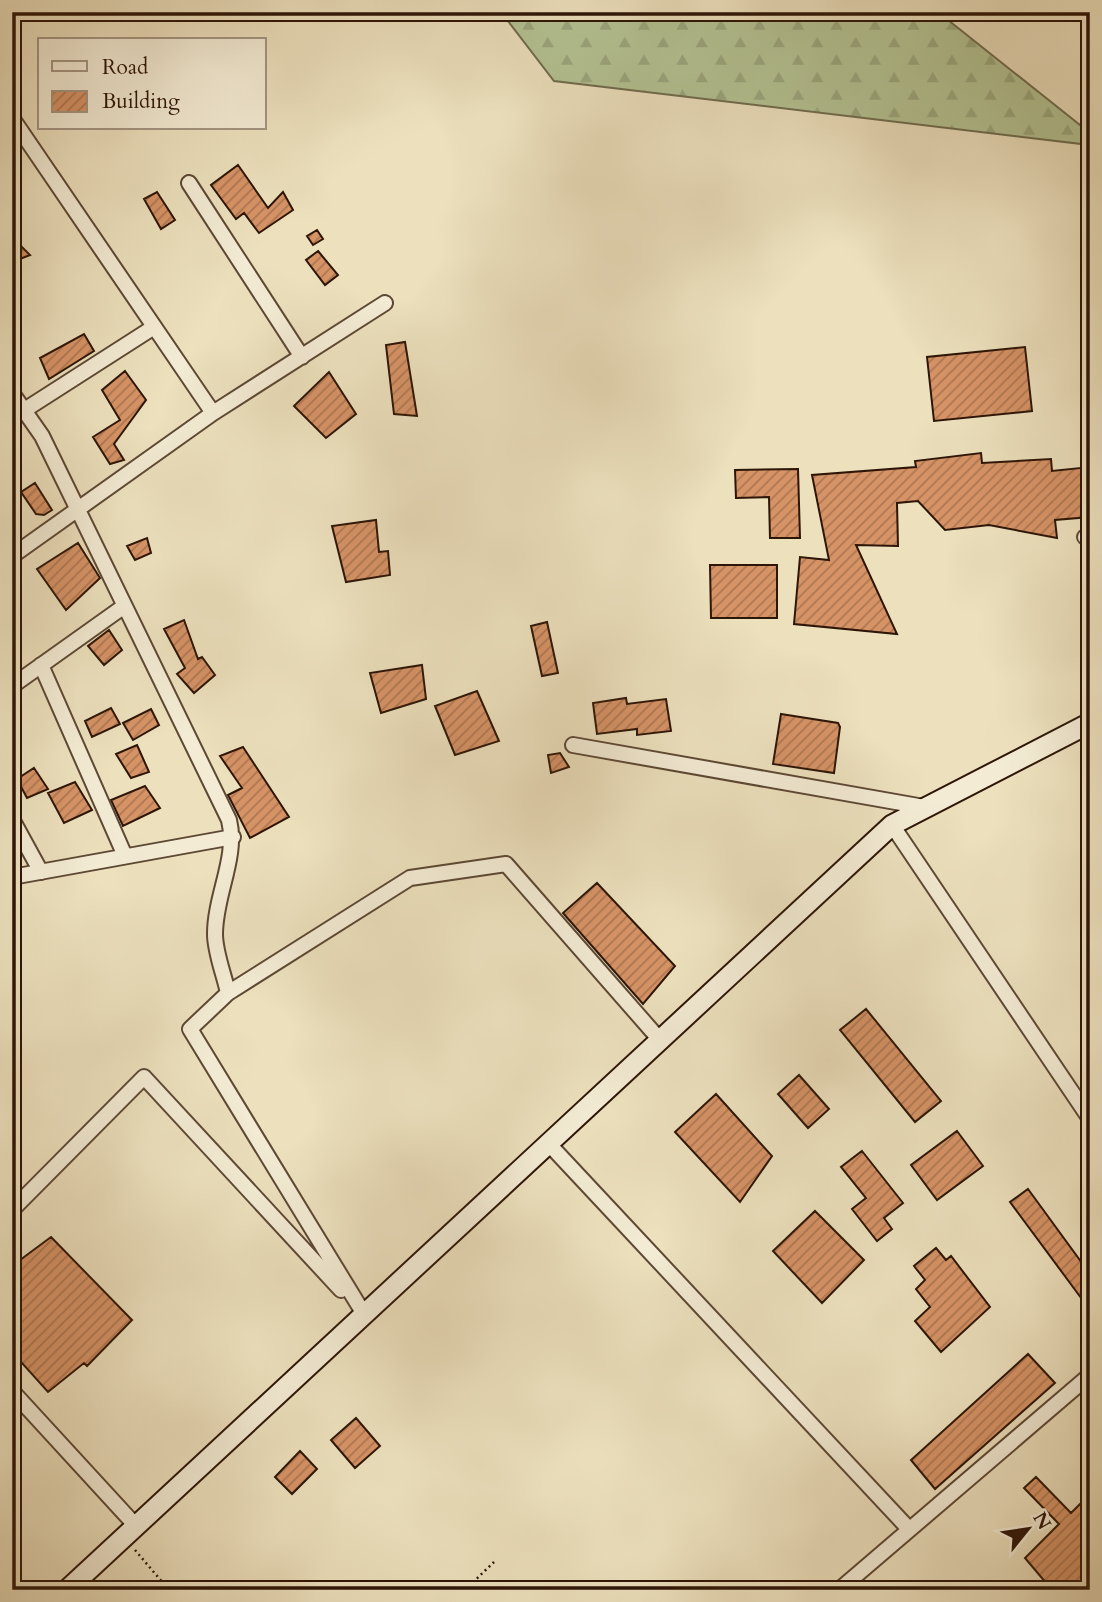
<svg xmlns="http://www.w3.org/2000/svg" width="1102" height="1602" font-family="Cardo,serif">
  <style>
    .forest { fill: url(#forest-firs); stroke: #706c4e; stroke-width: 2 }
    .building { fill: url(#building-hatch); stroke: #2d1507; stroke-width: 2 }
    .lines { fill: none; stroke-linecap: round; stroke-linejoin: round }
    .street-casing { stroke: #5d4834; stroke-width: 18 }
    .secondary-casing { stroke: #2d1507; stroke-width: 23 }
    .path { stroke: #2d1507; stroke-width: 2.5; stroke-dasharray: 2 3.5; stroke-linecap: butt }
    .street { stroke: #f3ebd4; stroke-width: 14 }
    .secondary { stroke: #f3ebd4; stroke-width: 19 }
  </style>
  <defs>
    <pattern id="forest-firs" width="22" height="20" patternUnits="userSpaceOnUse" patternTransform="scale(1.75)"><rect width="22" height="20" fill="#b4c394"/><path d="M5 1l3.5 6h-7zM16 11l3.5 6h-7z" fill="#9ba77e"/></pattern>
    <pattern id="building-hatch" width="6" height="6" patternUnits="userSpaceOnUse" patternTransform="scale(1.75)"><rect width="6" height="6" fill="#d69366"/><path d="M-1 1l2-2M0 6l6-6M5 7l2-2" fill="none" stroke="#ae7752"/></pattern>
  </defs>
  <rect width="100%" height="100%" fill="#ece0bd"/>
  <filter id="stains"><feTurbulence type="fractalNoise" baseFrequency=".00286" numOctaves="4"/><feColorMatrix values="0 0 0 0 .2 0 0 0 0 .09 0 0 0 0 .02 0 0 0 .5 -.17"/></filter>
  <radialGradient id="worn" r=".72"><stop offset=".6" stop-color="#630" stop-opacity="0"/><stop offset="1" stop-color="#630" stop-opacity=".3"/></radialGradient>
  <!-- forest -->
  <path class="forest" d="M501,12H938L1090,133V145L554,81Z"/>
  <!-- building -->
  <path class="building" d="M238,165L268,208L283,192L293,210L259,233L244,213L236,219L211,185Z
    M157,192L175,220L161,229L144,199Z
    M317,230L323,239L313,245L307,236Z
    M12,237L30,255L12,262Z
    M318,251L338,275L325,285L306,260Z
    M84,334L94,351L49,379L40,358Z
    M405,342L417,416L394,414L386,345Z
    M1025,347L1032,411L934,421L927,357Z
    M125,371L146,400L114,444L124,460L110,464L93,437L120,420L102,390Z
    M329,372L356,414L326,438L294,406Z
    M981,453L982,463L1051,459L1052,471L1090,467V517L1055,520L1057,538L989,525L945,530L918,501L897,503L898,546L856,545L897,634L794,624L800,557L829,560L812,475L916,467L915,461Z
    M798,469L800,538H770L769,497L736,498L735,470Z
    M35,483L52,510L44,515L36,514L21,492Z
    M376,520L379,552L388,551L390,575L346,582L332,526Z
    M147,538L151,553L135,560L127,546Z
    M78,543L100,578L66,610L37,569Z
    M710,565H777V618H711Z
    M184,620L198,659L202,657L215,675L194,693L177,674L185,668L164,629Z
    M547,622L558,673L542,676L531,626Z
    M109,630L122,650L104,665L88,646Z
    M422,665L426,699L381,713L370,673Z
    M477,691L499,741L455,755L435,706Z
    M626,698L627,704L666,699L671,731L637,735V729L597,734L593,703Z
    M111,708L120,724L92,737L85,721Z
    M151,709L159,725L133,740L123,723Z
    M781,714L838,723L840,727L834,773L773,764Z
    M137,745L149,772L131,778L116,754Z
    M243,747L289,817L250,838L228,795L242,788L220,756Z
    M560,753L569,767L551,773L548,755Z
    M34,768L48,789L27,798L17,779Z
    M75,782L92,810L64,823L48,793Z
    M145,786L160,808L123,826L111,800Z
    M597,883L675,966L643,1004L563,913Z
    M866,1009L941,1101L915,1122L840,1030Z
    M799,1075L829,1109L808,1128L778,1094Z
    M716,1094L772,1156L740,1202L675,1132Z
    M957,1131L983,1166L937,1200L911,1165Z
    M862,1151L903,1203L884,1218L892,1229L877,1241L852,1209L866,1198L841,1167Z
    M1028,1189L1090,1274V1310L1010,1202Z
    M815,1211L864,1260L822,1303L773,1251Z
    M51,1237L132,1320L87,1366L84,1363L48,1392L12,1352L21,1345L12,1337V1266Z
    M936,1248L946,1260L951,1256L990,1307L941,1352L915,1321L930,1307L916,1289L925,1280L914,1266Z
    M1028,1354L1055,1383L935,1489L911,1460Z
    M356,1418L380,1446L355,1468L331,1440Z
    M300,1451L317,1469L292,1494L275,1477Z
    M1036,1477L1071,1513L1081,1503L1090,1513V1590H1052L1025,1558L1059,1524L1024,1488Z"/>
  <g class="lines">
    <defs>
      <path id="street" d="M12,118L213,413L12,556
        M189,183L302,357
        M12,393L42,436L229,820C238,857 215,895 215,934C215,953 224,974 228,993
        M213,413L385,303
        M12,418L154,327
        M1085,537H1090
        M41,665L125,856
        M12,686L123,607
        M573,745L924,807
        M12,819L41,872
        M892,825L1090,1119
        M12,877L233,837
        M548,1143L909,1529
        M12,1210L144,1077L341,1290
        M364,1314L190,1029L228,993L410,878L506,864L660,1040
        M12,1391L136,1526
        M839,1590L1090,1375"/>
      <path id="secondary" d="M67,1590L892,825L1090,723"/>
    </defs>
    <!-- street casing -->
    <use href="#street" class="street-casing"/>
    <!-- secondary casing -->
    <use href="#secondary" class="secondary-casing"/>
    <!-- path -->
    <path class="path" d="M135,1550L169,1590
      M465,1590L494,1562"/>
    <!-- street -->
    <use href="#street" class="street"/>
    <!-- secondary -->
    <use href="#secondary" class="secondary"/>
  </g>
  <!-- margin -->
  <rect width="1102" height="1602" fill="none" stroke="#ece0bd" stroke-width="42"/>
  <rect x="14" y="14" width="1074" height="1574" fill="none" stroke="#2d1507" stroke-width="3.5"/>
  <rect x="21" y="21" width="1060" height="1560" fill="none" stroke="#2d1507" stroke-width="2"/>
  <!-- legend -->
  <rect x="38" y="38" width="228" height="91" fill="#f3ebd4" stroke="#a49582" stroke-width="2"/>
  <rect x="52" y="61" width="35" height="10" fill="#f3ebd4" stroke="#a49582" stroke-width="2"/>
  <text x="102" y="74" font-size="21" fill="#2d1507">Road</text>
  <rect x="52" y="91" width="35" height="21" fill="url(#building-hatch)" stroke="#a49582" stroke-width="2"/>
  <text x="102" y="108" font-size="21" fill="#2d1507">Building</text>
  <!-- north arrow -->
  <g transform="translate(1028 1529) rotate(60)" stroke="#f3ebd4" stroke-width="5" paint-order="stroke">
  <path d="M0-5L12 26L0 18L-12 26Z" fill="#2d1507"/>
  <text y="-10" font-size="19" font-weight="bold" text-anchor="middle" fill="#2d1507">N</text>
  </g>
  <rect width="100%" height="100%" filter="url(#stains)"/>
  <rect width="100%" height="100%" fill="url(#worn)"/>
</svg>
